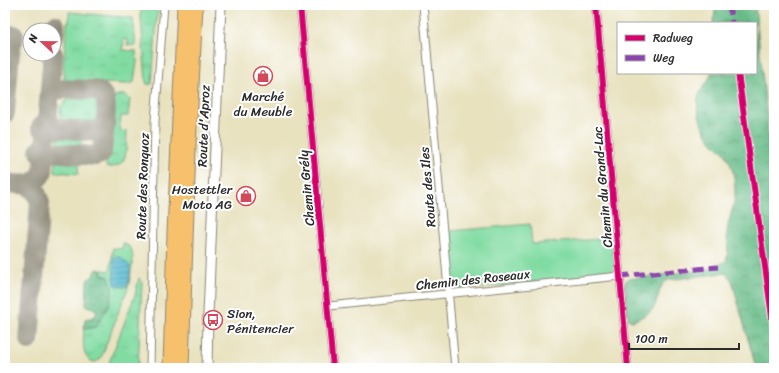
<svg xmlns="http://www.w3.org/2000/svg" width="779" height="373" font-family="Sriracha,sans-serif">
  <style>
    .grass { fill: url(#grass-tufts); stroke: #568466 }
    .forest { fill: url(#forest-crowns); stroke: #4a745a }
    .garden { fill: #81dca2; stroke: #568466 }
    .water { fill: url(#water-rules); stroke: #3c707c }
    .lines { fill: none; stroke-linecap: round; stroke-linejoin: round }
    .taxiway { stroke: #8a8675; stroke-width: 20 }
    .minor-casing { stroke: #8a8675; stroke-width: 9 }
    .tertiary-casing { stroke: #8a8675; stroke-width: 11 }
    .motorway-casing { stroke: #8a8675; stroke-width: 15 }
    .minor { stroke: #fff; stroke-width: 7 }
    .tertiary { stroke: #fff; stroke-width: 9 }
    .motorway { stroke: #f7c06c; stroke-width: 13 }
    .quiet { stroke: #8e44ad; stroke-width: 5; stroke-dasharray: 10 5; stroke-linecap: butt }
    .cycleway-casing { stroke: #fff; stroke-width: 8 }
    .cycleway { stroke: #d6006c; stroke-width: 6 }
    .labels { text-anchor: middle; stroke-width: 4; stroke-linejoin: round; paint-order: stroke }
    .poi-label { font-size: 13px; fill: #2b2b2b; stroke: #fff }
    .street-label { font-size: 13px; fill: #2b2b2b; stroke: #fff }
  </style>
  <defs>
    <pattern id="grass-tufts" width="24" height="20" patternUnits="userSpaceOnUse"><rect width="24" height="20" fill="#81dca2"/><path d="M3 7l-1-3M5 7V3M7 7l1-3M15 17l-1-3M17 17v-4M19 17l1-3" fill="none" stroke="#70bd8c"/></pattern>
    <pattern id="forest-crowns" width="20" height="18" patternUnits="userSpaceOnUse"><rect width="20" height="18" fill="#68bc88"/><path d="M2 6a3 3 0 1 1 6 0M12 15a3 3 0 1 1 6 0" fill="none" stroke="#56996f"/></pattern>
    <pattern id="water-rules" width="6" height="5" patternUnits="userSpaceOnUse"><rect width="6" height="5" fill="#4eb6cd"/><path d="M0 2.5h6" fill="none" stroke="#4194a7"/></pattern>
  </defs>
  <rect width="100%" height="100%" fill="#fff"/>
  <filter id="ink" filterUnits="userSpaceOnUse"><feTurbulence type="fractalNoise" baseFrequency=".025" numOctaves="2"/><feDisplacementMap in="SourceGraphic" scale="8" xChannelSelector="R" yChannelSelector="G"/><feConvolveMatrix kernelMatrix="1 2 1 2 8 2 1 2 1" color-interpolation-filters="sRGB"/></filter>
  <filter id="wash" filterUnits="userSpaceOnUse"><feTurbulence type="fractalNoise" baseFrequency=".012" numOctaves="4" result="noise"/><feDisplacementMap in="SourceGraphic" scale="16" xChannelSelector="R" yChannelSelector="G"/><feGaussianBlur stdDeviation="0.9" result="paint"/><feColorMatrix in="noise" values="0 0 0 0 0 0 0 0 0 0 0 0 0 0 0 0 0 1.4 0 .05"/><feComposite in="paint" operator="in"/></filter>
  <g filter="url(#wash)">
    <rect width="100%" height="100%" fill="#e8e2bf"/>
    <!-- grass -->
    <path class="grass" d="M140,5H158L152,84H147L146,82Z
      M69,12L133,18L136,46L127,45L128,40L124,39L123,50L136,51L137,62L134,82L130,84L64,82V70L63,69L67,22H69Z
      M118,95H125L130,99L128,116H121L120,130L127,131C126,148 130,169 106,167L113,97Z
      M78,96C87,97 100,96 100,109C100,114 99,117 95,121H83L78,174L55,172L61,106C66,101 70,98 78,96Z
      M123,243L130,247L132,251L133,260L129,285L101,358L96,362C81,362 83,340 84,329L96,327L106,309L109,306L101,270L110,271L113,248L122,249Z
      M139,278L142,282L138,368H107L135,295Z"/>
    <!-- forest -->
    <path class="forest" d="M716,5H755L767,118L774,236V368H756L732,281L727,274L723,273L668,280C657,285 660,301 652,310C648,315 639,318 633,321L629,320L627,317L625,286L626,281L628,279L711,269L726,261C729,252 727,244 727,234C727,225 731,216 733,207C737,192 735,171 727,157C725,152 720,150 716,146C707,137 699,122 698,109C695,88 708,88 711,73H756V23H713Z
      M97,269L101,270V274L109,277C118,297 105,311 96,327L84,329L85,319L94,317L97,313L96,310L91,307L86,306L87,280L92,277Z"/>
    <!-- garden -->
    <path class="garden" d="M530,224L532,244L615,238L617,269L615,273L611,274L463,289H457L452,285L449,231Z"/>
    <!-- water -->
    <path class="water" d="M121,257L130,266V276L127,286C123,288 119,286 115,285L114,279L113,258Z"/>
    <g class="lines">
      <!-- taxiway -->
      <path class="taxiway" d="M54,36L55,25
        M5,113L10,53L14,35
        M41,127L98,132L100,131L104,127
        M39,151L95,156L101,154L102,151C103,140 109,104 104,97C102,93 99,91 94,90L55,89L52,91L49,95
        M5,183C21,184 35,189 43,171L53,54
        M27,185L36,192L40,203L29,340"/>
    </g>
  </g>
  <g filter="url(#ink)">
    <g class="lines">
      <defs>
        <path id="minor" d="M300,5L333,368
          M423,5L455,368
          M596,5L628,368
          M329,306L620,276
          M150,368L155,121L164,5"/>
        <path id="tertiary" d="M207,368L208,315L221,5"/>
        <path id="motorway" d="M170,368L174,233L184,5
          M182,368L189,146L196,5"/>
      </defs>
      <!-- minor casing -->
      <use href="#minor" class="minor-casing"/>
      <!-- tertiary casing -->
      <use href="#tertiary" class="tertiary-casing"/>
      <!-- motorway casing -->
      <use href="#motorway" class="motorway-casing"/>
      <!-- minor -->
      <use href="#minor" class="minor"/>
      <!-- tertiary -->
      <use href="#tertiary" class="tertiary"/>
      <!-- motorway -->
      <use href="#motorway" class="motorway"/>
      <!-- quiet -->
      <path class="quiet" d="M729,5L732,23
        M620,276L718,267"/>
      <defs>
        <path id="cycleway" d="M300,5L333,368
          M596,5L628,368
          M738,73L774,331"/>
      </defs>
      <!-- cycleway casing -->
      <use href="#cycleway" class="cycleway-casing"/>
      <!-- cycleway -->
      <use href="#cycleway" class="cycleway"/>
    </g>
  </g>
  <!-- icons -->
  <defs>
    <symbol id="shop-ring" viewBox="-11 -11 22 22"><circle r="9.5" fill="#fff" stroke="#d1495b" stroke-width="1.5"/><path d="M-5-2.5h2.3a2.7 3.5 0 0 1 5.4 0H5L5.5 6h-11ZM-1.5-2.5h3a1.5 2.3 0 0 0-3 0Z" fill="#d1495b"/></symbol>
    <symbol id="bus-ring" viewBox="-11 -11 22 22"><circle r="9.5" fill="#fff" stroke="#d1495b" stroke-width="1.5"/><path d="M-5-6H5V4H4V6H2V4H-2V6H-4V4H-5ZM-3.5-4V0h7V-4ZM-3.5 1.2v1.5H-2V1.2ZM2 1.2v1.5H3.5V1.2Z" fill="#d1495b"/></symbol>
  </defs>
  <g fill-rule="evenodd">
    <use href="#shop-ring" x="252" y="65" width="22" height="22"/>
    <use href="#shop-ring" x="235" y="185" width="22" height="22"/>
    <use href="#bus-ring" x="202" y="309" width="22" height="22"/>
  </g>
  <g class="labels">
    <!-- poi labels -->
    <g class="poi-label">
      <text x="263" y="101">Marché<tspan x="263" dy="15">du Meuble</tspan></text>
      <text x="232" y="194" text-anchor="end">Hostettler<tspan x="232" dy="15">Moto AG</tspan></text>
      <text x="227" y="318" text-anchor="start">Sion,<tspan x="227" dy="15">Pénitencier</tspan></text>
    </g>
    <!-- street labels -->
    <g class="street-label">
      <text transform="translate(203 126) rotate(-88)" y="5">Route d'Aproz</text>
      <text transform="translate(142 186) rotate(-88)" y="5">Route des Ronquoz</text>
      <text transform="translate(427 187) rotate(-95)" y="5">Route des Iles</text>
      <text transform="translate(602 187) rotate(-95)" y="5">Chemin du Grand-Lac</text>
      <text transform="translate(306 188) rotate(-95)" y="5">Chemin Grély</text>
      <text transform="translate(473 279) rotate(-6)" y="5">Chemin des Roseaux</text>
    </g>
  </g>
  <!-- margin -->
  <rect width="779" height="373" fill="none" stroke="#fff" stroke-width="20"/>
  <!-- legend -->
  <rect x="617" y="22" width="140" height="52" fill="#ffffff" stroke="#aaaaaa"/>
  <rect x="625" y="35" width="20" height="6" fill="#d6006c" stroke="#aaaaaa"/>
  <text x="653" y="42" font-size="12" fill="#2b2b2b">Radweg</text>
  <rect x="625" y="55" width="20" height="6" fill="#8e44ad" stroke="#aaaaaa"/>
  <text x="653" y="62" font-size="12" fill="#2b2b2b">Weg</text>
  <!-- north arrow -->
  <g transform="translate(42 42) rotate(292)"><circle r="19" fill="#ffffff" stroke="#aaaaaa"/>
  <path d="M0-3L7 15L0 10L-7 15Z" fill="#d1495b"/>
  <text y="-6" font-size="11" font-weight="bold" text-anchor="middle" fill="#2b2b2b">N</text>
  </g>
  <!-- scale -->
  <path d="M629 343v6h110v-6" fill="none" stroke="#2b2b2b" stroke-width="2"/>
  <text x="635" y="343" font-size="12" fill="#2b2b2b" stroke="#ffffff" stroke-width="3" paint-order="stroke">100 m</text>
</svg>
